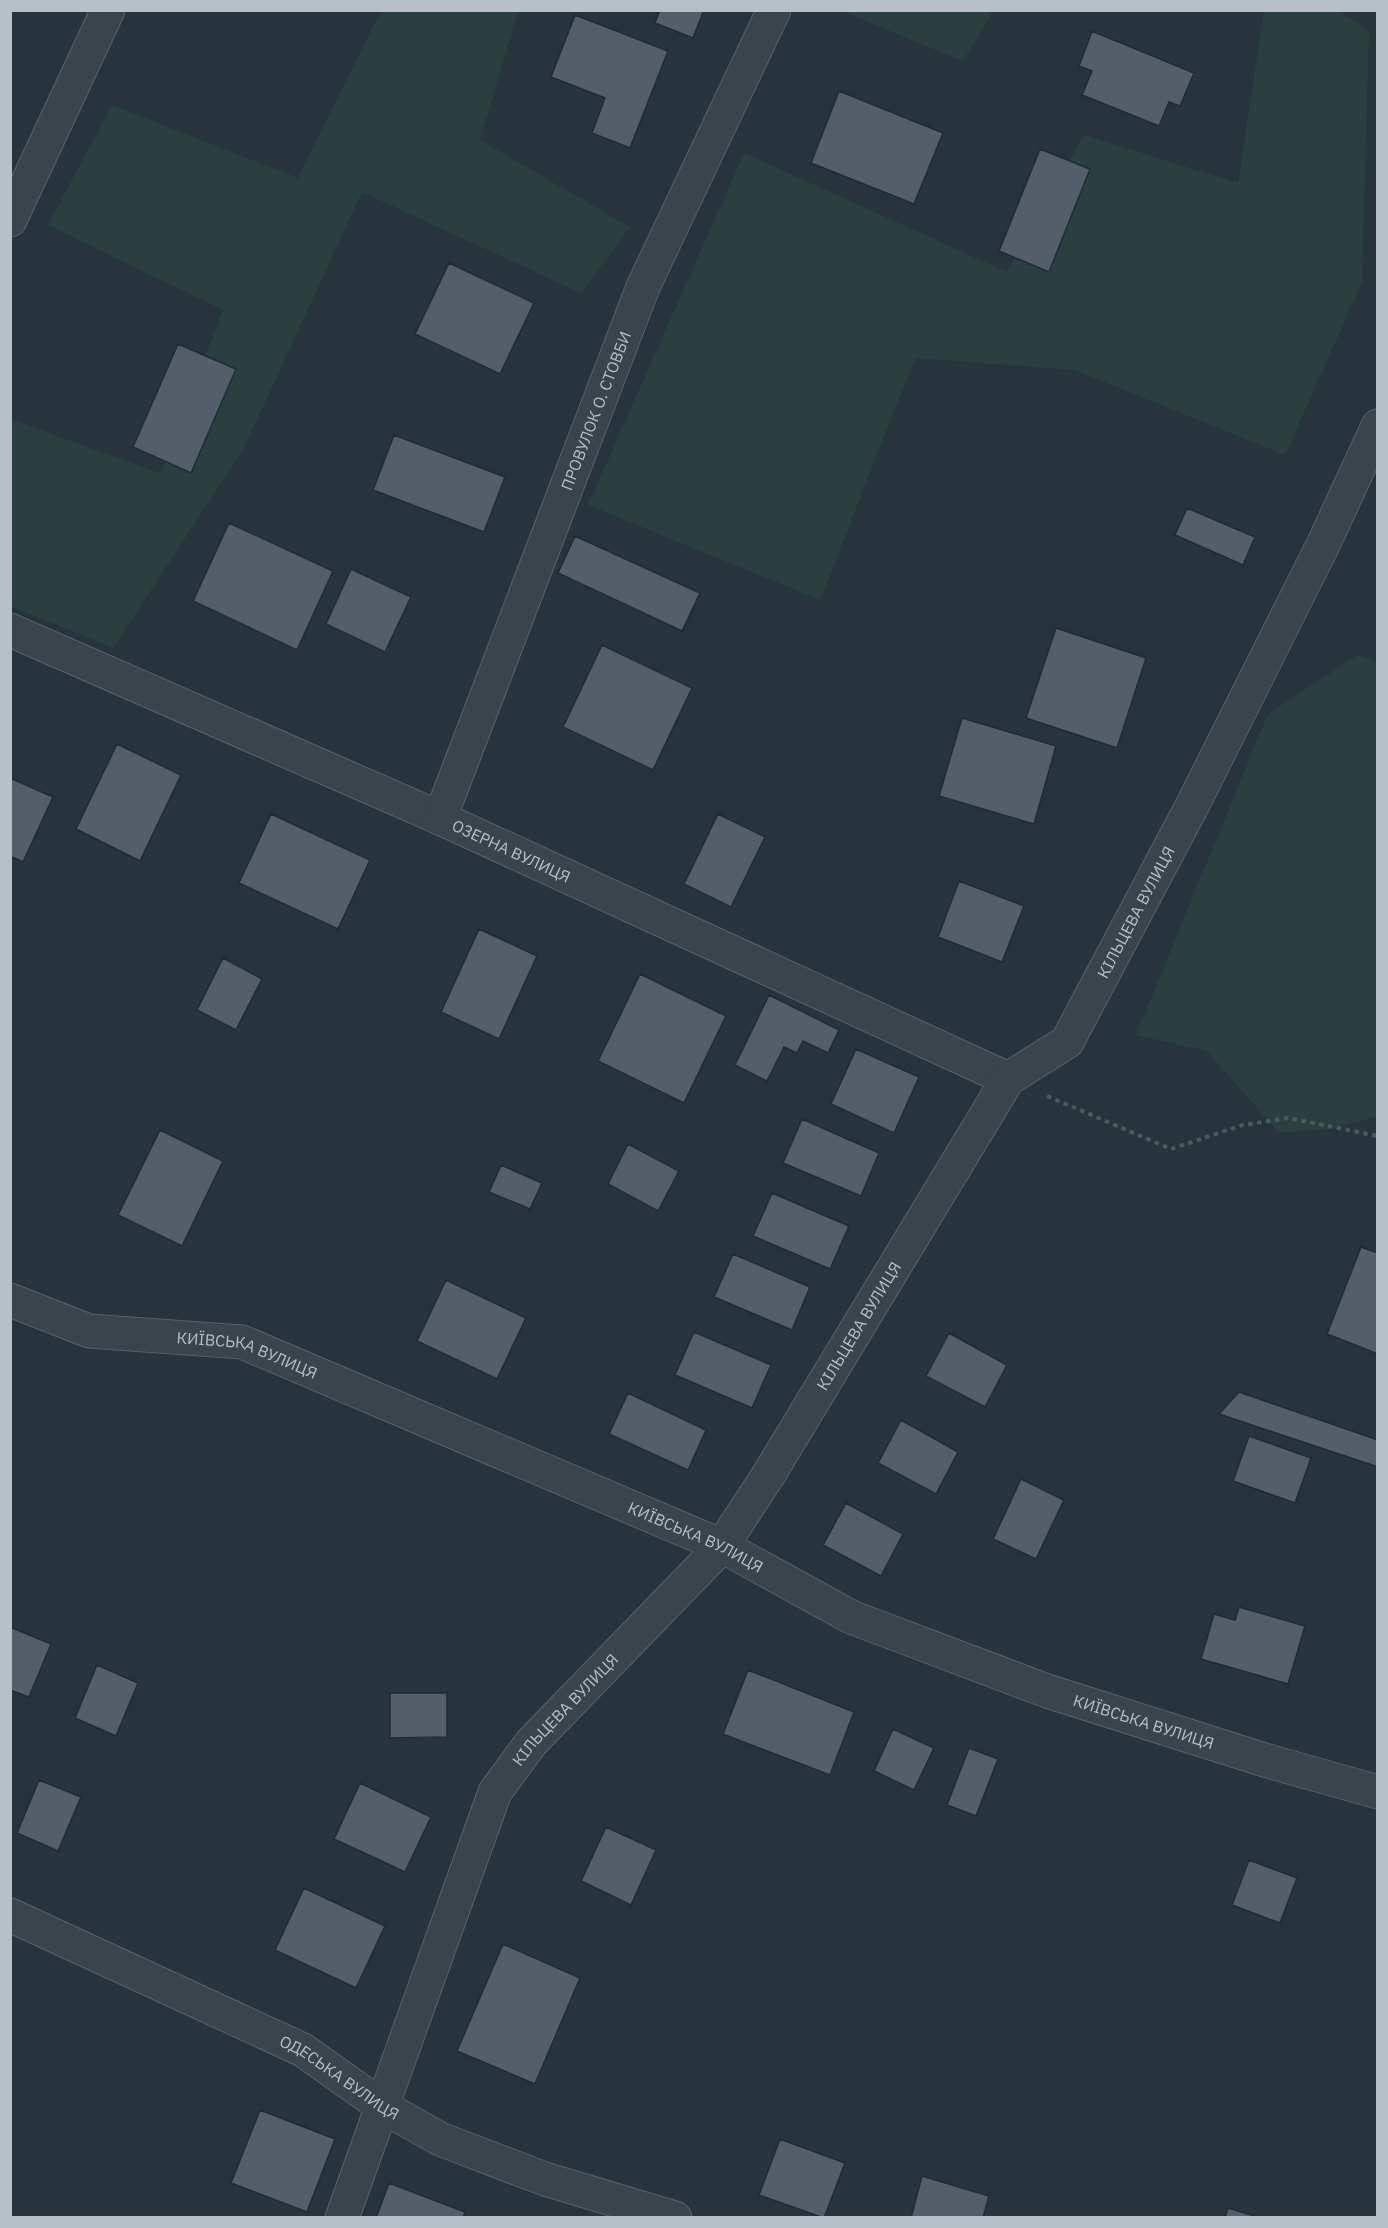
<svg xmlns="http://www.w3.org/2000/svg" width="1388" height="2228" font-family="'IBM Plex Sans',sans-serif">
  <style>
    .green { fill: #2a403f }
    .building { fill: #535e6a; stroke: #222b34; stroke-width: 1.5 }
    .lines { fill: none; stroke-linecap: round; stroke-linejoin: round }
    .street-casing { stroke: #59626b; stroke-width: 35 }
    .path { stroke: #495c5c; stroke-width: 4; stroke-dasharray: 4.5 4.5; stroke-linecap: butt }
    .street { stroke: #3b444d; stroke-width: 33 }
    .labels { text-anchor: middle; stroke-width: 6; stroke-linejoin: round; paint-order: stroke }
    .street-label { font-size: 16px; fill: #b7bfc8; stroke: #202932 }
  </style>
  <rect width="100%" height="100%" fill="#27333d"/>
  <!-- green -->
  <path class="green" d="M381,11H518L480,140L630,227L581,293L362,192L244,448L113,648L11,606L10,419L160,473L223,310L48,225L112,105L298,178Z
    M841,11H993L963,61Z
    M1264,11H1339L1369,31L1362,282L1285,455L1074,370L915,358L820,600L588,505L744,153L1007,272L1084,135L1238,183Z
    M1357,655L1378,661L1377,1117L1329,1129L1279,1133L1207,1051L1136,1035L1268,714Z"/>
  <!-- building -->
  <path class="building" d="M660,10H704L693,38L655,23Z
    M575,15L668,51L630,148L592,133L605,98L551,77Z
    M1092,31L1194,73L1180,106L1169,102L1159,126L1082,95L1092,71L1079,66Z
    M839,91L943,133L914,204L811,163Z
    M1040,149L1090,169L1049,272L999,251Z
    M449,263L534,303L500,374L415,334Z
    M178,344L236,369L191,473L133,447Z
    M394,435L505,477L484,532L373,490Z
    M1187,508L1255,537L1243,565L1175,535Z
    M229,523L333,571L297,650L193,601Z
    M575,536L700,593L682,631L558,573Z
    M351,569L411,597L385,652L326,624Z
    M1056,628L1146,658L1117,748L1026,718Z
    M602,645L692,688L653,770L563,727Z
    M962,718L1056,746L1034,824L939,796Z
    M117,744L181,775L140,861L76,829Z
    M10,778L53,797L23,862L10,856Z
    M271,814L370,860L338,929L239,883Z
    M718,814L765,837L731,907L684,884Z
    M959,881L1024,906L1002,962L938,937Z
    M479,929L537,956L499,1039L441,1012Z
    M223,958L262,979L236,1030L197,1010Z
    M640,974L726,1016L684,1103L598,1061Z
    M769,995L839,1030L828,1053L803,1041L797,1053L784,1047L767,1081L735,1065Z
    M856,1049L919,1077L894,1133L831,1104Z
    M802,1119L879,1153L861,1196L783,1163Z
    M160,1130L223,1161L182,1246L118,1215Z
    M628,1144L679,1171L658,1211L608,1184Z
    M501,1165L542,1183L530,1209L489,1192Z
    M772,1193L849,1226L830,1269L753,1236Z
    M1361,1247L1378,1253V1354L1327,1334Z
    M733,1254L810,1287L792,1330L714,1297Z
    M446,1280L526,1318L497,1379L417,1341Z
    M694,1332L771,1365L752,1408L675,1375Z
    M949,1333L1007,1365L985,1407L926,1376Z
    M1239,1392L1378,1440V1467L1219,1414Z
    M628,1393L706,1430L688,1470L609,1434Z
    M901,1420L958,1452L936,1494L878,1463Z
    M1249,1436L1311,1458L1295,1503L1233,1481Z
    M1021,1479L1064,1500L1036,1559L993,1539Z
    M846,1503L903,1534L881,1576L823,1545Z
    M1239,1607L1305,1626L1288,1684L1201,1659L1214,1614L1235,1620Z
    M10,1627L51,1644L29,1697L10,1690Z
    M97,1665L138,1683L116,1736L75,1718Z
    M748,1670L854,1712L830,1775L723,1734Z
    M390,1693H447V1737L390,1738Z
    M893,1729L934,1748L914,1790L874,1771Z
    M969,1748L998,1759L976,1816L947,1805Z
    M39,1780L81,1797L58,1851L17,1833Z
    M360,1783L431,1817L405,1872L334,1839Z
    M606,1827L656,1850L631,1905L581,1881Z
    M1249,1860L1297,1878L1280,1923L1232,1905Z
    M304,1888L385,1926L356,1988L275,1950Z
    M503,1944L580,1978L535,2084L457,2051Z
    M260,2110L335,2139L307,2212L231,2183Z
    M780,2139L845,2163L824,2218L759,2195Z
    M922,2176L989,2196L983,2218H911Z
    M389,2183L465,2212L463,2218H376Z
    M1228,2208L1261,2218H1225Z"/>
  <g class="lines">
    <defs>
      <g id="street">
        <path d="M10,220L108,10"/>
        <path id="s1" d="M10,630L440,818L1008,1079"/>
        <path id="s2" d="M440,818L643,287L774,10"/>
        <path id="s3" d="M10,1300L89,1331L242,1342L722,1546L851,1617L1047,1691L1268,1761L1378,1792"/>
        <path id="s4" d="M10,1915L303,2050L383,2107L440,2139L545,2179L675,2218"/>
        <path id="s5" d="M342,2218L495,1792L531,1743L722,1546L769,1474L1008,1079L1067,1042L1191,808L1323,545L1378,426"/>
      </g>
    </defs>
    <!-- street casing -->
    <use href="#street" class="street-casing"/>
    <!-- path -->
    <path class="path" d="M1047,1096L1171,1149L1243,1125L1288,1118L1378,1136"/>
    <!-- street -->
    <use href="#street" class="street"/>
  </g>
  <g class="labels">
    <!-- street labels -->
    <g class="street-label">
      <text dy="6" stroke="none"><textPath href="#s2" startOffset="436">ПРОВУЛОК О. СТОВБИ</textPath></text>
      <text dy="6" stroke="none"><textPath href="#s1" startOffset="548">ОЗЕРНА ВУЛИЦЯ</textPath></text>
      <text dy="6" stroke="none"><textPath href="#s5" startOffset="1552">КІЛЬЦЕВА ВУЛИЦЯ</textPath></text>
      <text dy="6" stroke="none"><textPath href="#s5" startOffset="1047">КІЛЬЦЕВА ВУЛИЦЯ</textPath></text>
      <text dy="6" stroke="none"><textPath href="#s3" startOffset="246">КИЇВСЬКА ВУЛИЦЯ</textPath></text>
      <text dy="6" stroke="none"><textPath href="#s3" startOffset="732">КИЇВСЬКА ВУЛИЦЯ</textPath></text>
      <text dy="6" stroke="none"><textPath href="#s5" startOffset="561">КІЛЬЦЕВА ВУЛИЦЯ</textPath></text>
      <text dy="6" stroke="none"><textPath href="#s3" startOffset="1218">КИЇВСЬКА ВУЛИЦЯ</textPath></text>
      <text dy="6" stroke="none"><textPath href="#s4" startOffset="368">ОДЕСЬКА ВУЛИЦЯ</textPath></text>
    </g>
  </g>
  <!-- border -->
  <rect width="1388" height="2228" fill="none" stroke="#b7bfc8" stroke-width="24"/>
</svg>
